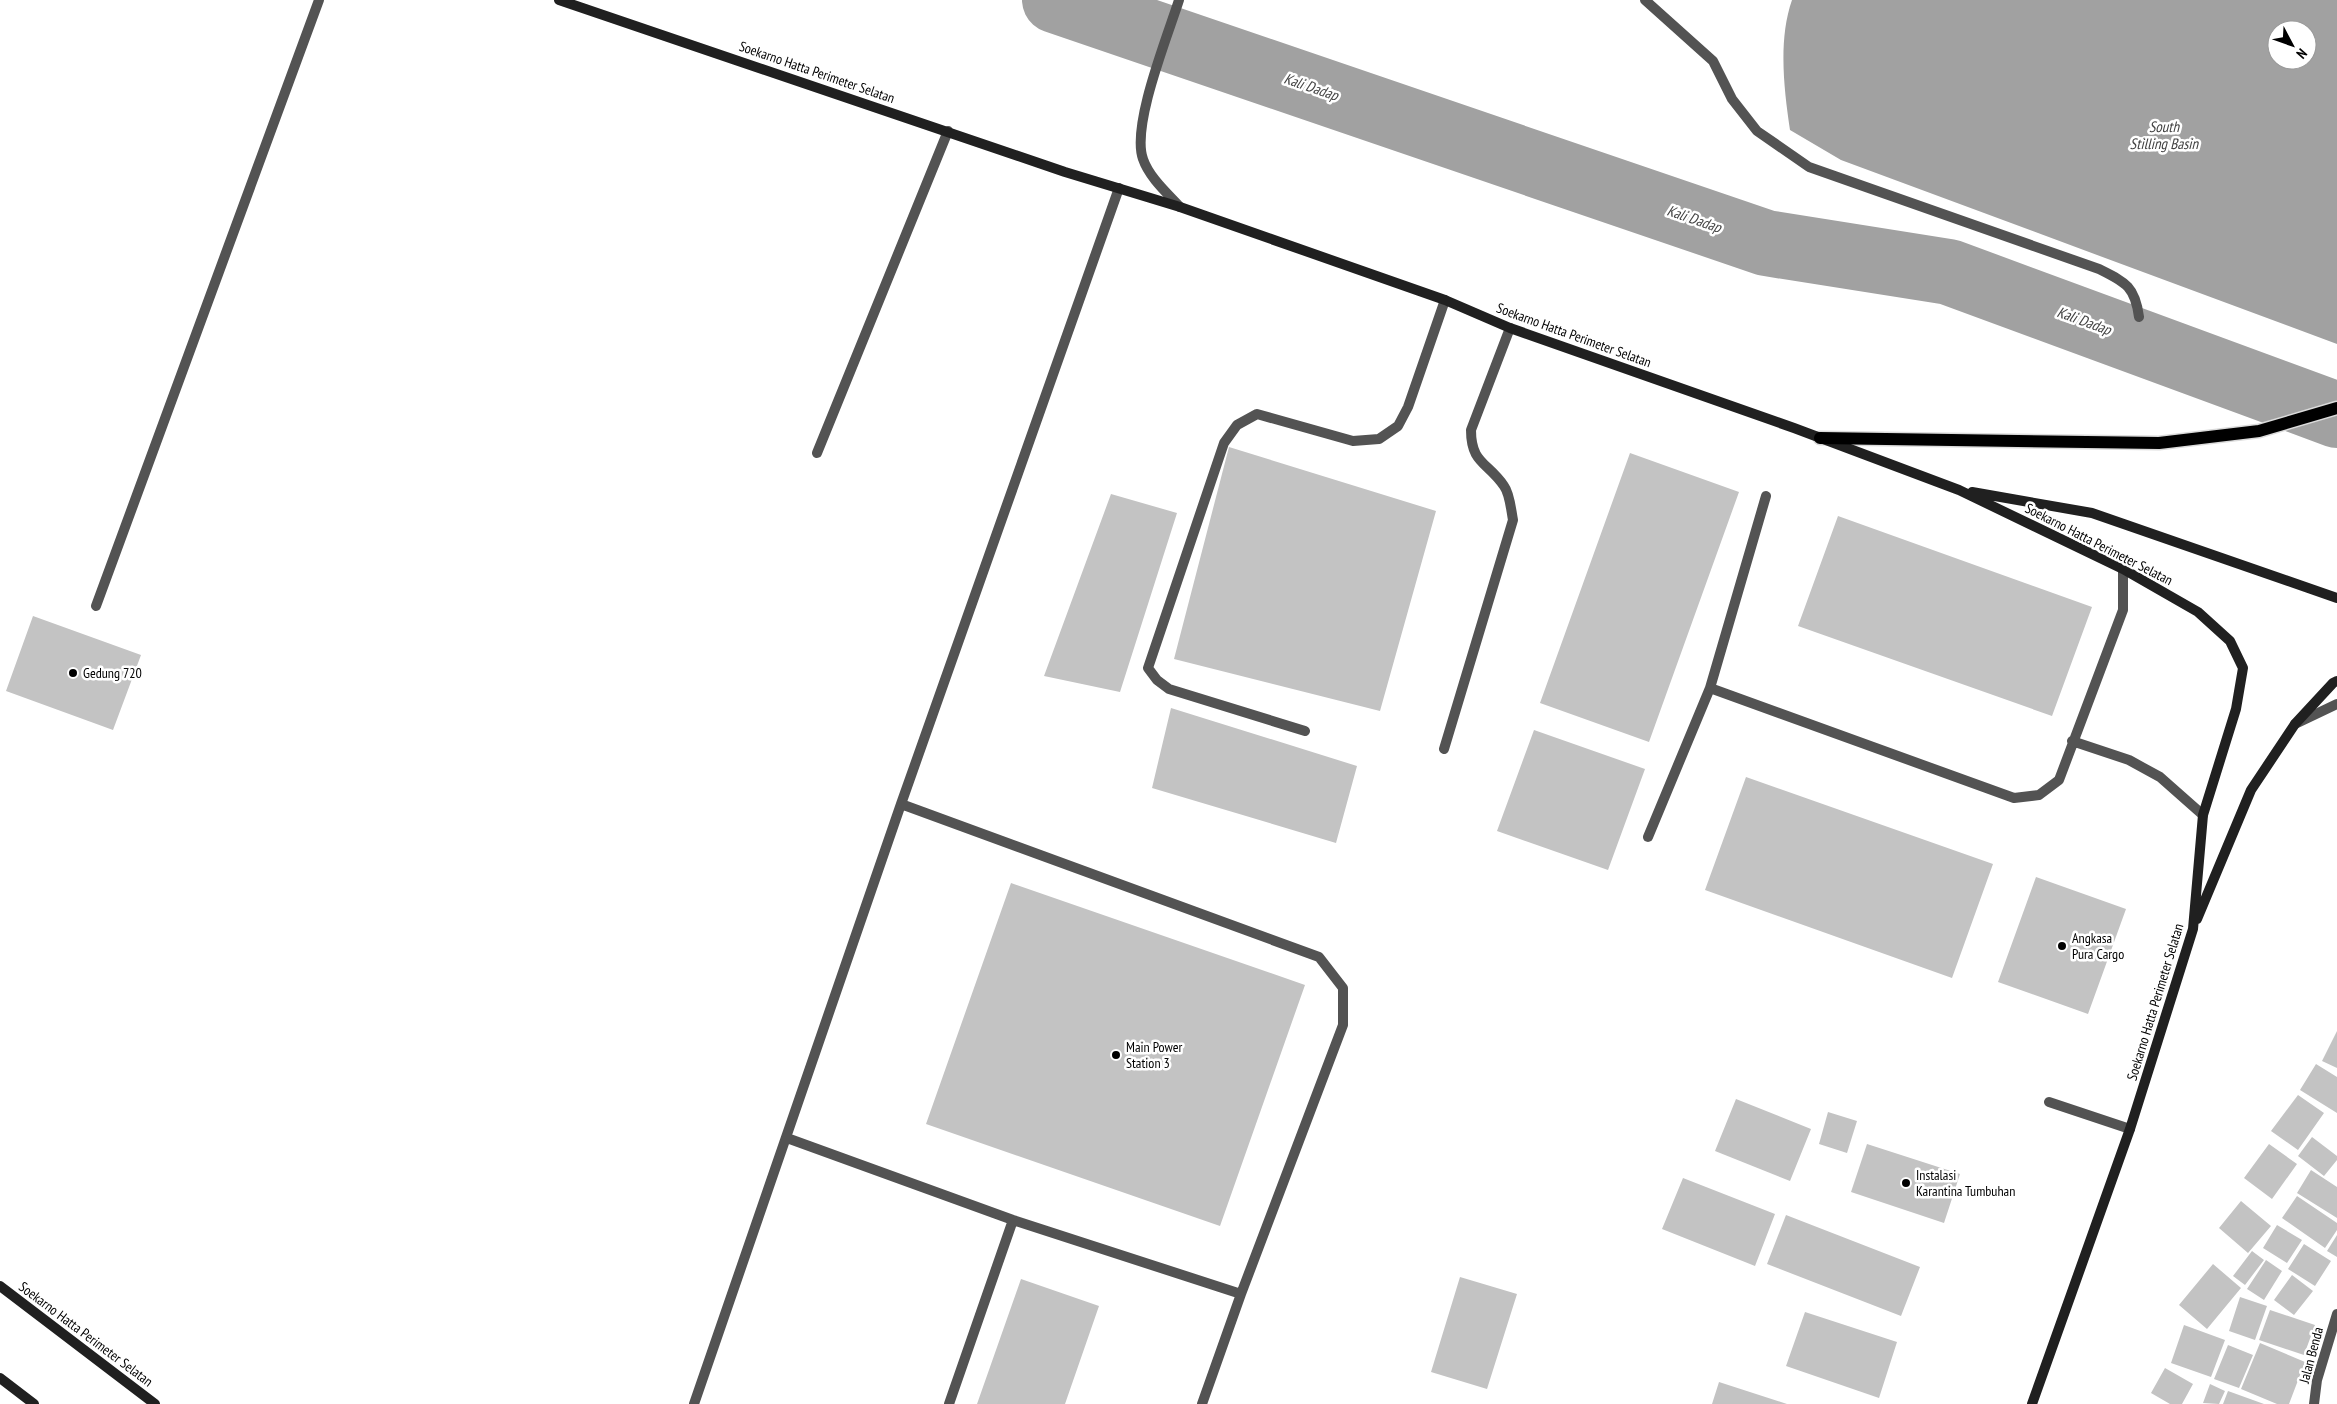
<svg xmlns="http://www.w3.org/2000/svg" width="2337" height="1404" font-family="'PT Sans Narrow',sans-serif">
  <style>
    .water { fill: #a1a1a1; fill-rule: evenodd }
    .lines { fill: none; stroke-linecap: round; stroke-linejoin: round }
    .river { stroke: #a1a1a1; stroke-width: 66 }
    .building { fill: #c3c3c3 }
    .primary-casing { stroke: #dbdbdb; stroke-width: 15 }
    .service { stroke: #535353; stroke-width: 10 }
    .minor { stroke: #535353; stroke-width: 10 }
    .tertiary { stroke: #535353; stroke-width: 10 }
    .secondary { stroke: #202020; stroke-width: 10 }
    .primary { stroke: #000; stroke-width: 12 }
    .poi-dot { fill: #000; stroke: #fff; stroke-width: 2 }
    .labels { text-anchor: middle; stroke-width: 5; stroke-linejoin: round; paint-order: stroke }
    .street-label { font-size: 14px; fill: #000; stroke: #fff }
    .poi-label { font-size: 14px; fill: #000; stroke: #fff; text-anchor: start }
    .water-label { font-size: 15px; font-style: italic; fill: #424242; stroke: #fff }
  </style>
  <rect width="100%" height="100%" fill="#fff"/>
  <!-- water -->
  <path class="water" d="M1792,0H2337V344L1841,160L1790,130C1784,89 1778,40 1792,0ZM2277,30H2307V60H2277Z"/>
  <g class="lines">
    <!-- river -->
    <path class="river" d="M1055,0L1766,243L1949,272L2337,415"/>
  </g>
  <!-- building -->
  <path class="building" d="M1229,447L1436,511L1380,711L1174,659Z
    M1630,453L1739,492L1649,742L1540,703Z
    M1111,494L1177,513L1120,692L1044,676Z
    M1838,516L2092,607L2052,716L1798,626Z
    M33,616L141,655L113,730L6,691Z
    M1171,708L1357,766L1336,843L1152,788Z
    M1534,730L1645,769L1608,870L1497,831Z
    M1746,777L1993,864L1952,978L1705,890Z
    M2036,877L2126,909L2088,1014L1998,982Z
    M1011,883L1305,985L1220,1226L926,1124Z
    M2337,1031V1068L2322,1061Z
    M2316,1064L2337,1077V1113L2300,1090Z
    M2298,1095L2324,1113L2298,1150L2271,1131Z
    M1736,1099L1811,1129L1790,1181L1715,1151Z
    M1828,1112L1857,1121L1847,1153L1819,1144Z
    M2312,1137L2337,1156V1160L2324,1176L2298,1156Z
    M1867,1144L1960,1174L1944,1223L1851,1192Z
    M2269,1144L2297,1164L2272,1199L2244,1178Z
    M2311,1170L2337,1187V1218L2297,1193Z
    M1683,1178L1775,1214L1755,1266L1662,1229Z
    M2297,1196L2337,1223V1230L2325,1248L2282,1218Z
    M2241,1201L2271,1226L2248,1253L2219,1228Z
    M1786,1215L1920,1267L1901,1316L1767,1264Z
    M2277,1225L2302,1240L2287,1263L2263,1248Z
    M2337,1235V1257L2327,1251Z
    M2304,1244L2331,1261L2315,1286L2288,1269Z
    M2252,1251L2264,1260L2245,1285L2233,1276Z
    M2266,1260L2282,1271L2264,1300L2247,1289Z
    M2213,1264L2241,1288L2207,1329L2179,1305Z
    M2292,1275L2313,1291L2294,1315L2274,1300Z
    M1460,1277L1517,1294L1487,1389L1431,1372Z
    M1021,1279L1099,1306L1065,1404H977Z
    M2240,1297L2267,1306L2255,1340L2229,1331Z
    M2270,1310L2315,1325L2304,1355L2259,1340Z
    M1805,1312L1897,1342L1879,1398L1786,1366Z
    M2184,1325L2225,1340L2211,1377L2171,1363Z
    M2260,1343L2305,1362L2289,1404H2277L2241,1389Z
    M2228,1345L2253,1355L2239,1388L2214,1379Z
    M2165,1368L2193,1384L2182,1404H2170L2151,1393Z
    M1719,1382L1787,1404H1712Z
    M2210,1384L2225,1391L2219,1404L2203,1403Z
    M2228,1391L2264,1404H2223Z"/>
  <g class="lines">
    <defs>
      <path id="primary" d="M1820,438L2159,443L2259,431L2337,408"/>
    </defs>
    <!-- primary casing -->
    <use href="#primary" class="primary-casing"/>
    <!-- service -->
    <path class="service" d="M1645,0L1713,61L1732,99L1757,131L1809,167L2099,269C2125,282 2135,286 2139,317
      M817,453L948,131
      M96,606L319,0
      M1710,688L2014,798L2039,795L2059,780L2123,610V569
      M1305,731L1169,689L1157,680L1148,668L1224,443L1237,425L1257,414L1353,441L1379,439L1398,426L1408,407L1445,300
      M2072,741L2129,760L2160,777L2203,815
      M1444,749L1513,520C1511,510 1510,494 1504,486C1488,462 1471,464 1471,430L1510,328
      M901,804L1319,957L1343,988V1025L1241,1294L1202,1404
      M1648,837L1710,688L1766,496
      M2049,1102L2130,1129
      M787,1138L1013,1220L1241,1294
      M694,1404L901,804L1119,188
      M949,1404L1013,1220"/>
    <!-- minor -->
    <path class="minor" d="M2295,724L2337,704
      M2314,1404L2317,1380L2337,1314"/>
    <!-- tertiary -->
    <path class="tertiary" d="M1179,0C1168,35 1131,126 1143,159C1149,177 1167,193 1180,207"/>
    <!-- secondary -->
    <path class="secondary" d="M559,0L1065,172L1180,207L1445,300L1510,328L1794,428L1959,490L2123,569L2198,612L2230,641L2243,668L2236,709L2203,815L2193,929L2130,1129L2032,1404
      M1972,492L2092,513L2337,598
      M2197,919L2251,790L2295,724L2333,683L2337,681
      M0,1286L155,1404
      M0,1378L34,1404"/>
    <!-- primary -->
    <use href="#primary" class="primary"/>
  </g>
  <!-- markers -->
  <g class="poi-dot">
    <circle cx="73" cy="673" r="5"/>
    <circle cx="2062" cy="946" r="5"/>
    <circle cx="1116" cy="1055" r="5"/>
    <circle cx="1906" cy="1183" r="5"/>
  </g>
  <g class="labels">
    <!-- street labels -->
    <g class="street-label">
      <text transform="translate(817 72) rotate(19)" y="5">Soekarno Hatta Perimeter Selatan</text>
      <text transform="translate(1574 335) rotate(20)" y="5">Soekarno Hatta Perimeter Selatan</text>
      <text transform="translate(2099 544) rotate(27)" y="5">Soekarno Hatta Perimeter Selatan</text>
      <text transform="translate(2155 1002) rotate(-73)" y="5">Soekarno Hatta Perimeter Selatan</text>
      <text transform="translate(86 1334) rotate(37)" y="5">Soekarno Hatta Perimeter Selatan</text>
      <text transform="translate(2311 1355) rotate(-75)" y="5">Jalan Benda</text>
    </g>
    <!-- poi labels -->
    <g class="poi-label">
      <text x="83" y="678">Gedung 720</text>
      <text x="2072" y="943">Angkasa<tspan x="2072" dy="16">Pura Cargo</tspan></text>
      <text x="1126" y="1052">Main Power<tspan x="1126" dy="16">Station 3</tspan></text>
      <text x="1916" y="1180">Instalasi<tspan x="1916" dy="16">Karantina Tumbuhan</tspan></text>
    </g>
    <!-- water labels -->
    <g class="water-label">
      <text transform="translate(1311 87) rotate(19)" y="5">Kali Dadap</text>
      <text x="2164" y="132">South<tspan x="2164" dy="17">Stilling Basin</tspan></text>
      <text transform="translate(1694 219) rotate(19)" y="5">Kali Dadap</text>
      <text transform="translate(2084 321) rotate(20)" y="5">Kali Dadap</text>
    </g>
  </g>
  <!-- north arrow -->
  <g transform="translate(2292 45) rotate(131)"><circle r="24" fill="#ffffff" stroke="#999999"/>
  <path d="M0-4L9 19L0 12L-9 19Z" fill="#000000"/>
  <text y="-8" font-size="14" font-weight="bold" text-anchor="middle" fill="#000000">N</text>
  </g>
</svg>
